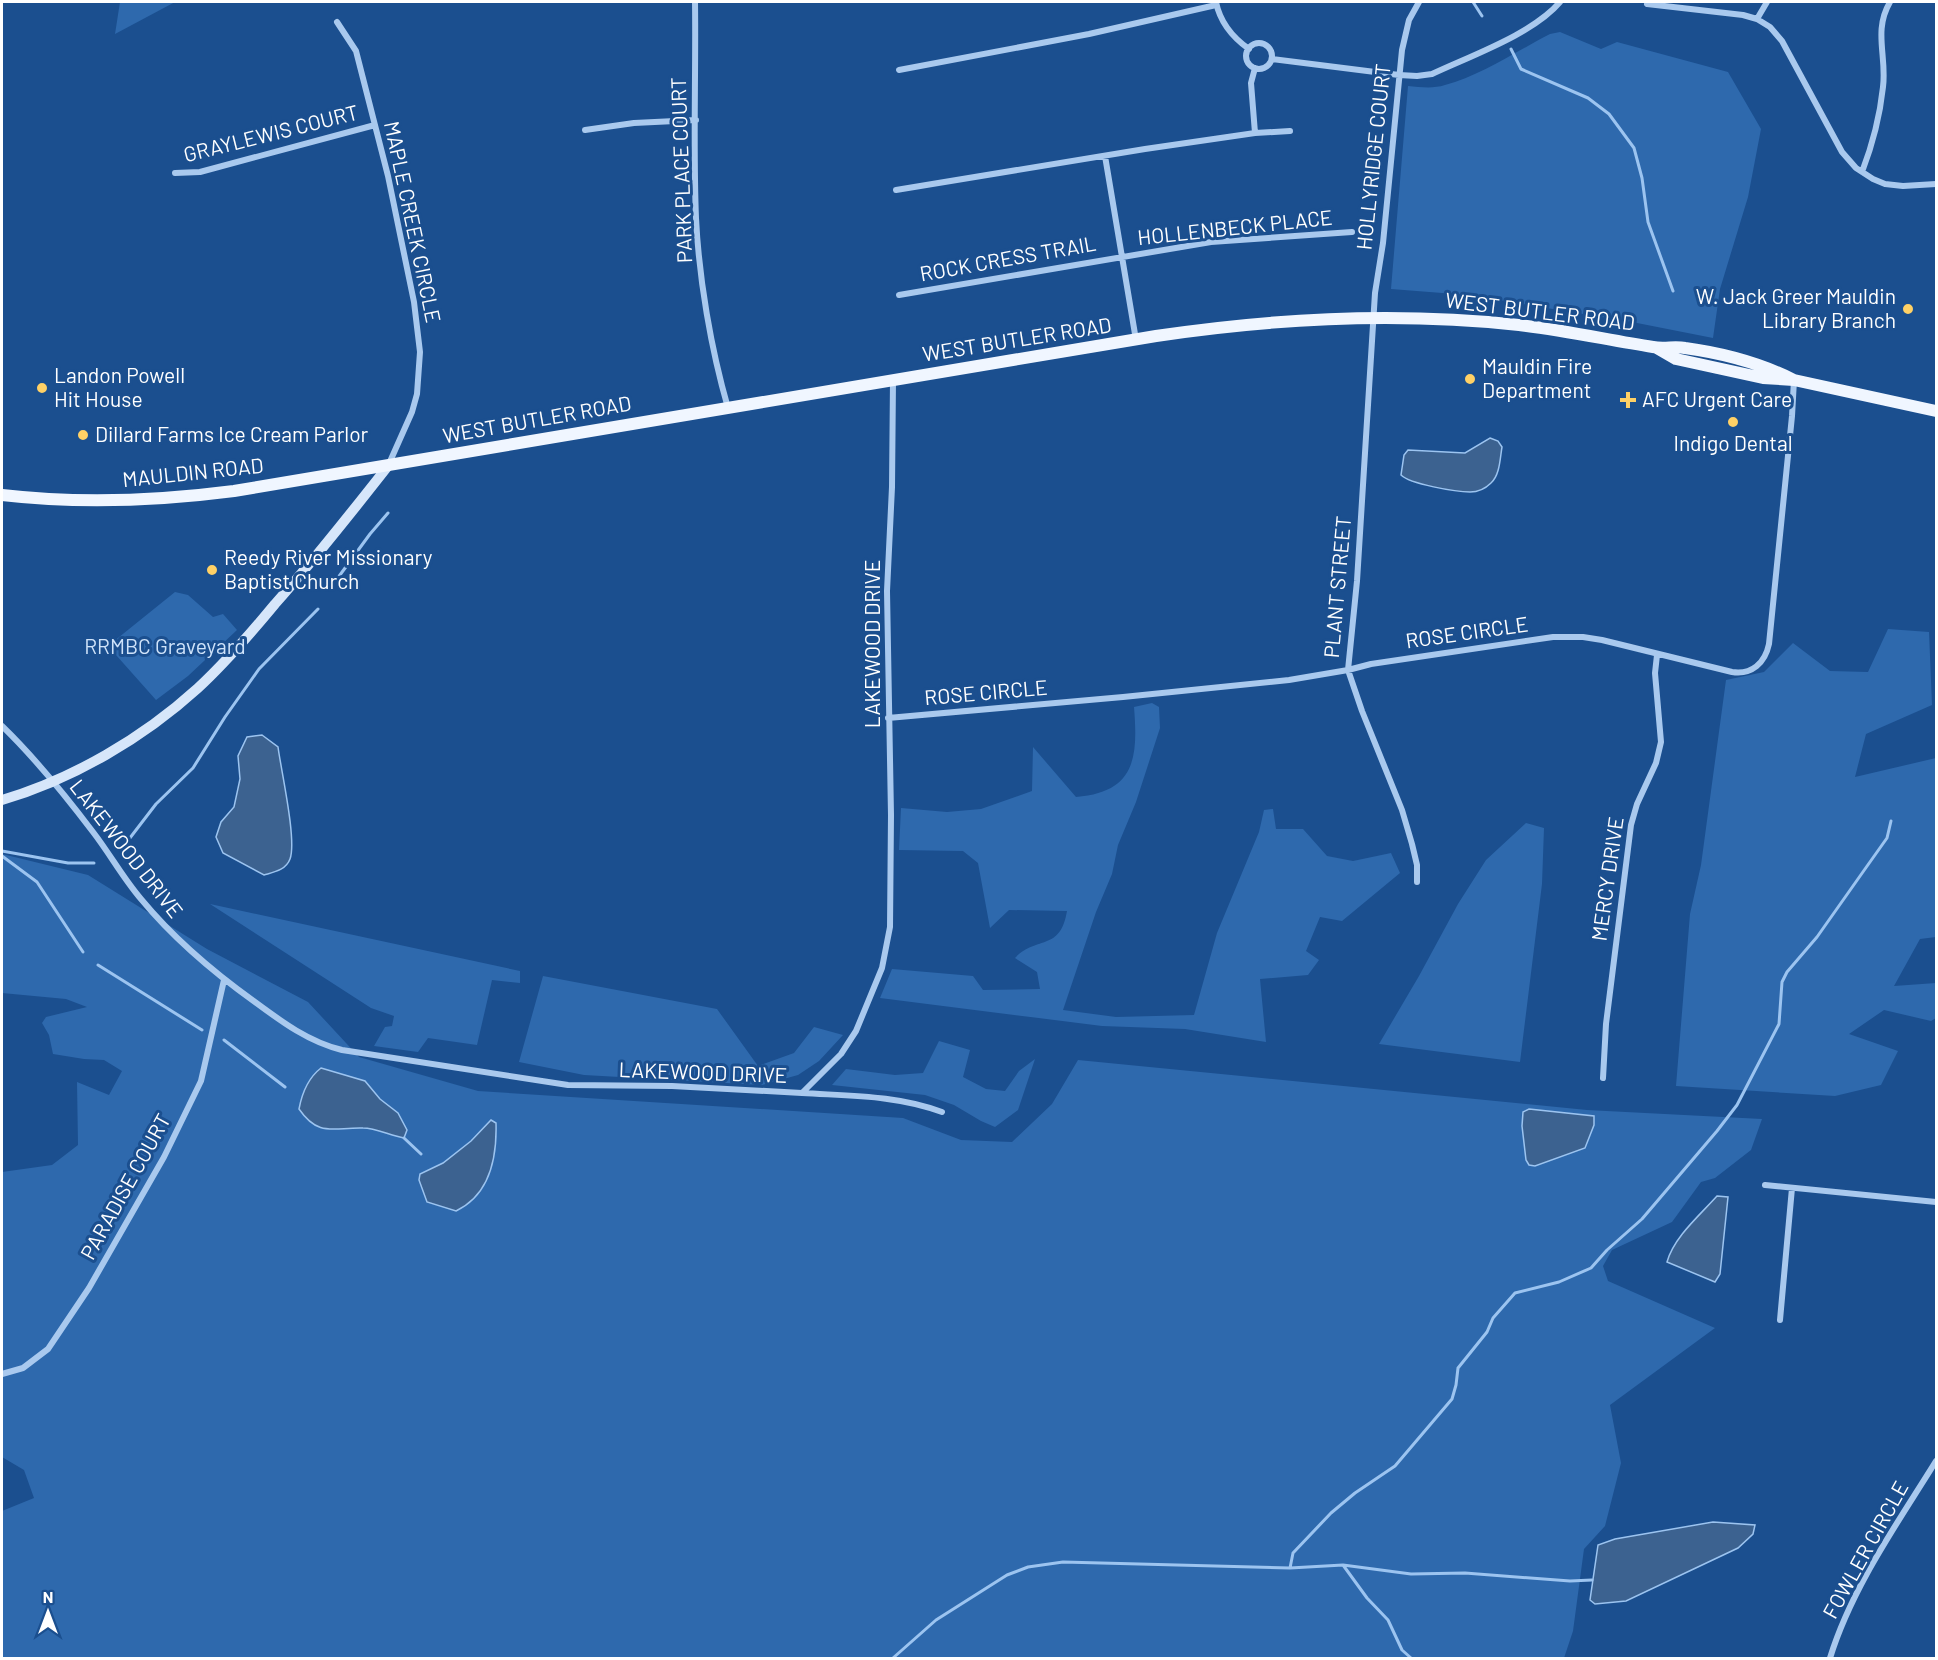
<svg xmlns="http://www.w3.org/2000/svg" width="1938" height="1660" font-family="Barlow,sans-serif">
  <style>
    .green { fill: #2e69ad }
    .water { fill: #3c6290; stroke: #9cc4f0; stroke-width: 1.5 }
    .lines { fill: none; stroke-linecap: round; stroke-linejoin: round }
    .stream { stroke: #9cc4f0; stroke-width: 3 }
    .street { stroke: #a9c9ee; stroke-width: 6 }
    .secondary { stroke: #d6e6fa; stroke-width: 10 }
    .primary { stroke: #f0f6ff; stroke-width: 12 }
    .poi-dot { fill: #ffd166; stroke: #1b4f8f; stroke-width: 2 }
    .labels { text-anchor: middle; stroke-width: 6; stroke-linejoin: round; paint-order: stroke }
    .street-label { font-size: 21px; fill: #fff; stroke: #1b4f8f }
    .poi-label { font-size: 21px; fill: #fff; stroke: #1b4f8f; text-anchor: start }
    .park-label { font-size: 21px; fill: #cfe3fa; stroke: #1b4f8f }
  </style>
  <rect width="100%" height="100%" fill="#1b4f8f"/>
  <!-- green -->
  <path class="green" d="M120,2H175L115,34Z
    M1560,32L1601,49L1617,42L1728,72L1761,129L1748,197L1720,289L1713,338L1632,322L1468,295L1391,289L1408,86C1420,87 1433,89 1445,85C1480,76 1517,51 1550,34Z
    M175,592L188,595L213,617L223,614L237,630L188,676L156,700L108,646Z
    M1888,629L1929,632L1932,705L1866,734L1855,777L1936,758V937L1920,939L1894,986L1936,983V1018L1931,1021L1884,1010L1849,1034L1898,1051L1881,1085L1835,1096L1676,1086L1690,914L1701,865L1726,680L1764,672L1793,643L1830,671L1868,672Z
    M1152,703L1159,707L1160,728L1136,802L1118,845L1112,874L1096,912L1063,1010L1116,1017L1194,1015L1217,933L1259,832L1264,810L1273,809L1276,829H1303L1327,856L1353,861L1391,853L1400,873L1342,921L1320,917L1306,951L1319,960L1308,975L1260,979L1266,1042L1185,1029L1102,1026L880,998L892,969L973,976L983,990L1040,989L1037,972L1015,958C1037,935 1060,952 1067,911L1009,910L990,928L978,863L963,851L899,850L901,808L947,812L981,809L1032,791L1033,747L1076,797C1136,792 1138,757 1134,707Z
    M1526,823L1544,828L1542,884L1520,1062L1379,1044L1419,976L1458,904L1486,860Z
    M2,854L88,875L207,949L308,1002L359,1057L478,1091L903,1118L961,1140L1012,1142L1052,1104L1078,1060L1587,1110L1762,1119L1751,1150L1715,1178L1701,1182L1672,1222L1612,1250L1603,1266L1608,1281L1715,1328L1610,1405L1621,1463L1605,1526L1584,1549L1573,1631L1564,1658H2V1511L34,1498L24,1470L2,1457V1172L52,1165L78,1145L77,1082L109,1095L122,1071L104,1060L84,1059L53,1054L49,1035L42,1023L46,1017L87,1007L66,999L2,993Z
    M210,904L520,971V983L492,980L477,1045L428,1038L418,1052L374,1046L385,1027L392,1026L394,1016L371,1008Z
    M543,976L717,1009L758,1066L794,1053L814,1027L843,1035L819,1061L798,1075L762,1085L584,1075L519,1062Z
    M939,1041L970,1050L963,1077L986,1089L1005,1091L1019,1071L1035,1059L1018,1110L995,1127L981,1121L954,1105L925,1095L832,1085L846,1069L895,1075L923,1073Z"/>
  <!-- water -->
  <path class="water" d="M1490,438L1498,441L1502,447C1500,458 1500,475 1491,483C1485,489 1477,492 1470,492C1456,492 1410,484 1401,475L1404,455L1408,450L1465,453Z
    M262,735L278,747C281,770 297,840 290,859C286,870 274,872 264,875L223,853L216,837L221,822L234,807L240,779L238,756L247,737Z
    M321,1068L365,1081L380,1099L398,1113L407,1130L404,1138C391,1136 376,1128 363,1128C334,1127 319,1138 299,1109C302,1093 308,1078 321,1068Z
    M1529,1109L1594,1116V1125L1585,1148L1535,1166L1529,1165L1526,1160L1522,1126L1523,1112Z
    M491,1120L496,1123C497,1157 490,1195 456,1211L427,1202L419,1180L420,1174L443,1163L471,1141Z
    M1717,1196L1728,1197L1720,1274L1715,1282L1667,1262C1674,1237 1700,1215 1717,1196Z
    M1713,1522L1755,1525L1753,1534L1738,1548L1626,1601L1595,1604L1590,1600L1598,1545L1615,1539Z"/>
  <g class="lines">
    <!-- stream -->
    <path class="stream" d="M1473,2L1482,16
      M1511,49L1521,69L1588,98L1609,114L1634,148L1642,178L1648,222L1673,291
      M337,579L370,534L388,513
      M123,847L156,804L193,768L225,717L259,669L318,609
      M2,851L68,863H94
      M2,856L37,882L83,952
      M98,965L202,1030
      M224,1040L285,1087
      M404,1138L421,1154
      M1343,1565L1367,1598L1388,1620L1402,1650L1411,1658
      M1290,1568L1293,1553L1331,1513L1355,1493L1395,1466L1452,1399L1456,1385L1458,1368L1487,1332L1493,1318L1515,1293L1559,1282L1591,1268L1607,1250L1642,1219L1717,1131L1737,1105L1779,1024L1782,982L1787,972L1817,937L1865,869L1887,838L1891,821
      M893,1658L936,1620L1007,1575L1028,1567L1063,1562L1290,1568L1343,1565L1411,1574L1465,1573L1570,1581L1592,1580"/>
    <!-- street -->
    <path class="street" d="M695,2C696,73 693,146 696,218C699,279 711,349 728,408
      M1216,2C1220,22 1232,37 1249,49
      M1648,2L1647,4L1743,15L1757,19L1770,27L1782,41L1842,152L1856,168L1873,179L1885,184L1903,186L1936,184
      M1757,19L1767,2
      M337,22L356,51L388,176L414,302L420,352L417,394L412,412L388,466
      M1246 56a13 13 0 1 1 26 0a13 13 0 1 1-26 0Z
      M1272,59L1399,75L1417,76L1432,74C1470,56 1533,34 1560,2
      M1255,68L1251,83L1255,133
      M899,70L1089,34L1216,5
      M585,130L634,123L696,120
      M1105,156L1136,340
      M1862,172C1872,146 1880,115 1883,87C1887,56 1873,31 1890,2
      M175,173L200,172L375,125
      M896,190L1145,149L1255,133L1290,131
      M899,295L1211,242L1352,232
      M888,718L1123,697L1289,680L1348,670L1371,664L1553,637H1583L1602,640L1732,672C1752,675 1765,663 1769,644L1792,416L1794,380
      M2,726C35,758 65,795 93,832C110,854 123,878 141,899C174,939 213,972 255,1002C282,1022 309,1042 342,1050L568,1085L672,1086L802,1093L841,1054L856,1031L882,968L890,927L891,815L887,591L892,487L893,380
      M1417,882V865L1412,844L1402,810L1362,711L1348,670L1357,581L1375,293L1383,243L1402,50L1409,20L1419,2
      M1603,1078L1606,1024L1631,825L1637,804L1656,763L1661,742L1655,673L1657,655
      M802,1093C849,1096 897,1095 942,1112
      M1765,1185L1936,1202
      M1780,1320L1792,1188
      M2,1374L23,1368L48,1349L89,1288L164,1157L201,1081L224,980
      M1830,1658C1852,1587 1897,1524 1936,1461"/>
    <!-- secondary -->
    <path class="secondary" d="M2,800C73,779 143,738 198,688C226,662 251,633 275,604C315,559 351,513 388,466"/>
    <!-- primary -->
    <path class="primary" d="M1657,348L1676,359L1763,378L1794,380L1936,411
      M2,495C80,504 157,501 234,491L1156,336C1276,318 1397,312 1519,325C1564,330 1608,340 1653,347C1664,349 1675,346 1685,348C1722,353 1760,363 1794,380"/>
  </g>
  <!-- markers -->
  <g class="poi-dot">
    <circle cx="1908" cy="309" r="6"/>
    <circle cx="1470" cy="379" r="6"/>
    <circle cx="42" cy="388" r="6"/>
    <path d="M1625 391h6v6h6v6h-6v6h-6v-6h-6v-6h6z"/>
    <circle cx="1733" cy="422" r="6"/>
    <circle cx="83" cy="435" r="6"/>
    <circle cx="212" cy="570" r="6"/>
  </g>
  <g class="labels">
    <!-- street labels -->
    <g class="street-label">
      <text transform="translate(271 134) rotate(-14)" y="7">GRAYLEWIS COURT</text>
      <text transform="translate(1374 157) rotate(-84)" y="7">HOLLYRIDGE COURT</text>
      <text transform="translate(682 170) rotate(-92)" y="7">PARK PLACE COURT</text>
      <text transform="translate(412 222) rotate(78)" y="7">MAPLE CREEK CIRCLE</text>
      <text transform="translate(1235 228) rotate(-6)" y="7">HOLLENBECK PLACE</text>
      <text transform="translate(1008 259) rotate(-10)" y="7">ROCK CRESS TRAIL</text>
      <text transform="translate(1540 312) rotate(7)" y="7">WEST BUTLER ROAD</text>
      <text transform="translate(1017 340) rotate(-9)" y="7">WEST BUTLER ROAD</text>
      <text transform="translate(537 420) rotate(-10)" y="7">WEST BUTLER ROAD</text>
      <text transform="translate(193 473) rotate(-6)" y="7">MAULDIN ROAD</text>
      <text transform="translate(1338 587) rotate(-85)" y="7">PLANT STREET</text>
      <text transform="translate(1467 633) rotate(-8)" y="7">ROSE CIRCLE</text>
      <text transform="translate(873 644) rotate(-90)" y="7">LAKEWOOD DRIVE</text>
      <text transform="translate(986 693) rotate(-5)" y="7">ROSE CIRCLE</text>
      <text transform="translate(126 849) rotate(52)" y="7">LAKEWOOD DRIVE</text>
      <text transform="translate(1608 879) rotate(-82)" y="7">MERCY DRIVE</text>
      <text transform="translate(703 1073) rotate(2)" y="7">LAKEWOOD DRIVE</text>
      <text transform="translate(126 1187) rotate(-61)" y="7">PARADISE COURT</text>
      <text transform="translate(1866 1550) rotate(-61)" y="7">FOWLER CIRCLE</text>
    </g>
    <!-- poi labels -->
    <g class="poi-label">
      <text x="1896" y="304" text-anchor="end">W. Jack Greer Mauldin<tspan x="1896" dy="24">Library Branch</tspan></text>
      <text x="1482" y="374">Mauldin Fire<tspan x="1482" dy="24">Department</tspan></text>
      <text x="54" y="383">Landon Powell<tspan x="54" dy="24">Hit House</tspan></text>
      <text x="1642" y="407">AFC Urgent Care</text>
      <text x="95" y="442">Dillard Farms Ice Cream Parlor</text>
      <text x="1733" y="451" text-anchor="middle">Indigo Dental</text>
      <text x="224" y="565">Reedy River Missionary<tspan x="224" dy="24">Baptist Church</tspan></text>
    </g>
    <!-- park labels -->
    <g class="park-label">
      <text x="165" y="654">RRMBC Graveyard</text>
    </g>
  </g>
  <!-- border -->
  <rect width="1938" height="1660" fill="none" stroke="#ffffff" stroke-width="6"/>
  <!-- north arrow -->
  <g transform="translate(48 1612)" stroke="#1b4f8f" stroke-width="4.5" paint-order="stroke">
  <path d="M0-4.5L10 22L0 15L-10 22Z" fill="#ffffff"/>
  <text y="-9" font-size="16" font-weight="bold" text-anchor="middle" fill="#ffffff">N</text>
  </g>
</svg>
